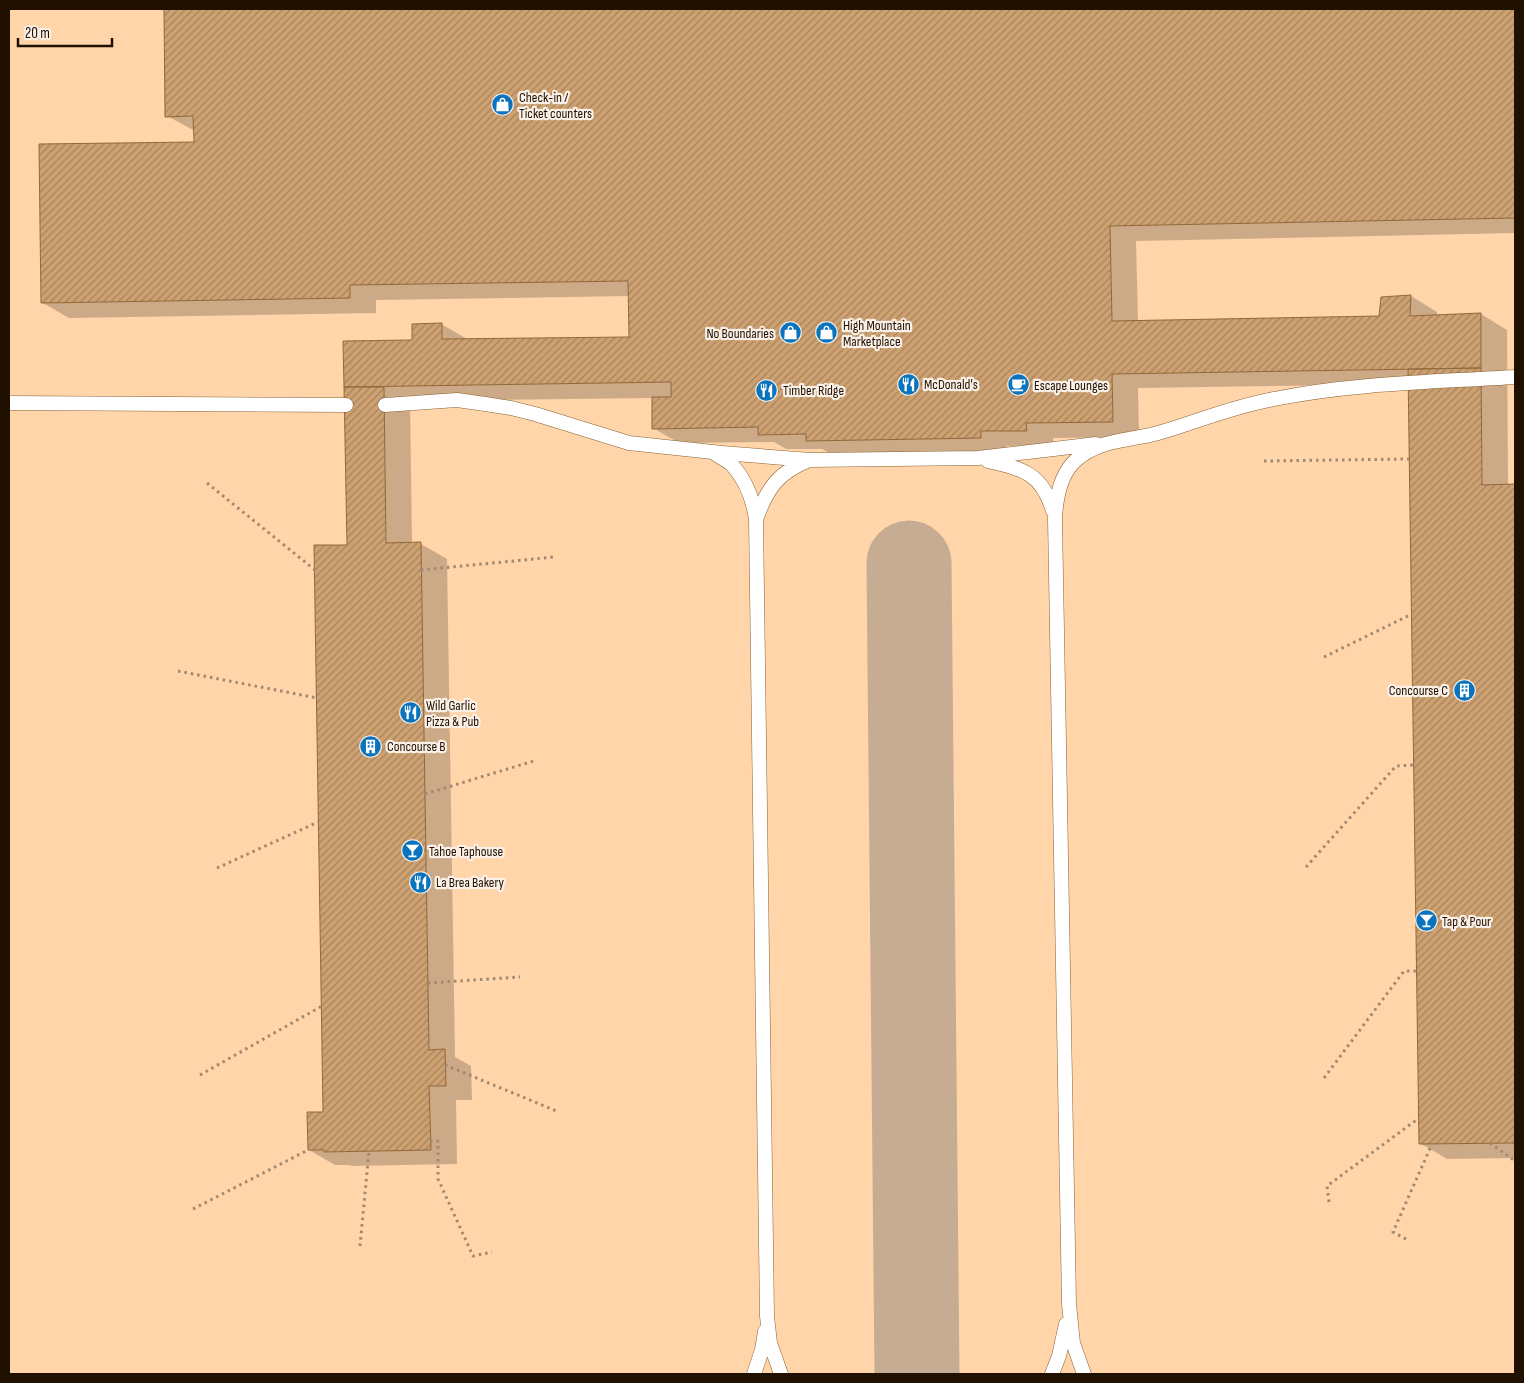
<svg xmlns="http://www.w3.org/2000/svg" width="1524" height="1383" font-family="'Sofia Sans Condensed',sans-serif">
  <style>
    .built { fill: #ffd5a9 }
    .shadow { fill: #0003 }
    .lines { fill: none; stroke-linecap: round; stroke-linejoin: round }
    .taxiway { stroke: #c6ac93; stroke-width: 85 }
    .building { fill: url(#building-hatch); stroke: #92693a }
    .lane-casing { stroke: #896132; stroke-width: 15 }
    .path { stroke: #a08971; stroke-width: 3; stroke-dasharray: 2.5 4; stroke-linecap: butt }
    .lane { stroke: #fff; stroke-width: 14 }
    .labels { text-anchor: middle; stroke-width: 4.5; stroke-linejoin: round; paint-order: stroke }
    .poi-label { font-size: 14px; fill: #201000; stroke: #fbf1e8; text-anchor: start }
  </style>
  <defs>
    <pattern id="building-hatch" width="6" height="6" patternUnits="userSpaceOnUse" patternTransform="scale(1.25)"><rect width="6" height="6" fill="#cda171"/><path d="M-1 1l2-2M0 6l6-6M5 7l2-2" fill="none" stroke="#a6825a"/></pattern>
  </defs>
  <rect width="100%" height="100%" fill="#fce0c3"/>
  <!-- built -->
  <path class="built" d="M9,9H1515V1374H9Z"/>
  <!-- shadow -->
  <path class="shadow" d="M165,9H1515V233L1136,241L1138,322L1380,318L1411,296L1437,312V316L1481,314L1507,330L1508,485H1515V1158L1447,1159L1420,1143L1410,384L1138,388L1139,437L1053,438V445L1007,446V453L833,455L822,449H786L774,442L679,443L653,428V398L410,401L412,544H421L447,559L455,1057L471,1066L472,1100H456L457,1164L352,1166L349,1165H335L309,1150L324,1113L348,546L344,342L413,341L441,324L469,340L630,338L629,296L376,300V313L69,318L43,303L195,143V131L167,116Z"/>
  <g class="lines">
    <!-- taxiway -->
    <path class="taxiway" d="M909,563L917,1374"/>
  </g>
  <!-- building -->
  <path class="building" d="M164,9H1515V218L1110,226L1112,321L1379,316L1381,297L1411,295L1410,316L1481,313V368L1112,374L1113,422L1026,423L1027,431H981V438L806,441V434L758,435V427L652,429V397H671V382L344,387L343,341L412,340V324L442,323V339L629,337L628,281L350,285V298L41,303L39,144L194,142L193,116L165,117Z
    M1481,368L1482,485L1515,484V1143L1419,1144L1408,369Z
    M344,387H384L386,543L421,542L429,1050L445,1049L446,1086H429L431,1150L324,1152V1150H308L307,1112H323L314,545H347Z"/>
  <g class="lines">
    <defs>
      <path id="lane" d="M9,403L346,405
        M385,405L457,400L485,404L511,408L535,414L629,443L722,453L810,460L978,458L1096,444
        M712,452C718,456 727,460 732,465C746,480 753,500 756,519L767,1316L770,1343L781,1374
        M988,461C1023,469 1042,473 1053,511
        M757,517C768,486 780,472 809,460
        M754,1374L762,1350L765,1331
        M1052,1374L1059,1356L1066,1324
        M1084,1374L1073,1343L1069,1304L1055,519C1056,498 1060,474 1076,460C1099,439 1130,441 1158,433C1196,422 1234,406 1274,399C1353,383 1435,382 1515,377"/>
    </defs>
    <!-- lane casing -->
    <use href="#lane" class="lane-casing"/>
    <!-- path -->
    <path class="path" d="M1264,461L1409,459
      M207,483L315,570
      M421,570L554,557
      M1324,657L1412,614
      M178,671L317,698
      M425,794L537,760
      M1306,867L1396,766L1414,765
      M217,868L318,822
      M428,983L520,977
      M445,1065L559,1112
      M200,1075L322,1006
      M1324,1078L1404,971H1417
      M430,1141H438V1179L473,1256L492,1252
      M1490,1143L1515,1161
      M1329,1202L1327,1186L1419,1118
      M193,1209L308,1150
      M1406,1239L1393,1232L1432,1144
      M360,1246L369,1151"/>
    <!-- lane -->
    <use href="#lane" class="lane"/>
  </g>
  <!-- icons -->
  <defs>
    <symbol id="shop-disc" viewBox="-11 -11 22 22"><circle r="9.5" fill="#0a73be" stroke="#fbf1e8"/><path d="M-5-2.5h2.3a2.7 3.5 0 0 1 5.4 0H5L5.5 6h-11ZM-1.5-2.5h3a1.5 2.3 0 0 0-3 0Z" fill="#fff"/></symbol>
    <symbol id="restaurant-disc" viewBox="-11 -11 22 22"><circle r="9.5" fill="#0a73be" stroke="#fbf1e8"/><path d="M-5-6h1v4h1v-4h1v4h1v-4h1v5L-1.5 .5V6h-2V.5L-5-1ZM5-6V6H3V1.5H1.5Q1.5-4 5-6Z" fill="#fff"/></symbol>
    <symbol id="cafe-disc" viewBox="-11 -11 22 22"><circle r="9.5" fill="#0a73be" stroke="#fbf1e8"/><path d="M-5.5-4.5H6V0H3Q3 3.5 0 3.5H-2.5Q-5.5 3.5-5.5 0ZM3-3.2v2h1.7v-2ZM-6 4.5H4V6H-6Z" fill="#fff"/></symbol>
    <symbol id="building-disc" viewBox="-11 -11 22 22"><circle r="9.5" fill="#0a73be" stroke="#fbf1e8"/><path d="M-4-6H4V6H1V3H-1V6H-4ZM-2.5-4.3h1.7v1.8h-1.7ZM.8-4.3h1.7v1.8H.8ZM-2.5-1h1.7V.8h-1.7ZM.8-1h1.7V.8H.8Z" fill="#fff"/></symbol>
    <symbol id="bar-disc" viewBox="-11 -11 22 22"><circle r="9.5" fill="#0a73be" stroke="#fbf1e8"/><path d="M-6-5H6L.8 .8V4.5H3.5V6h-7V4.5H-.8V.8Z" fill="#fff"/></symbol>
  </defs>
  <g fill-rule="evenodd">
    <use href="#shop-disc" x="490" y="92" width="25" height="25"/>
    <use href="#shop-disc" x="778" y="320" width="25" height="25"/>
    <use href="#shop-disc" x="814" y="320" width="25" height="25"/>
    <use href="#restaurant-disc" x="896" y="372" width="25" height="25"/>
    <use href="#cafe-disc" x="1006" y="372" width="25" height="25"/>
    <use href="#restaurant-disc" x="754" y="378" width="25" height="25"/>
    <use href="#building-disc" x="1452" y="678" width="25" height="25"/>
    <use href="#restaurant-disc" x="398" y="700" width="25" height="25"/>
    <use href="#building-disc" x="358" y="734" width="25" height="25"/>
    <use href="#bar-disc" x="400" y="838" width="25" height="25"/>
    <use href="#restaurant-disc" x="408" y="870" width="25" height="25"/>
    <use href="#bar-disc" x="1414" y="908" width="25" height="25"/>
  </g>
  <g class="labels">
    <!-- poi labels -->
    <g class="poi-label">
      <text x="519" y="102">Check-in /<tspan x="519" dy="16">Ticket counters</tspan></text>
      <text x="843" y="330">High Mountain<tspan x="843" dy="16">Marketplace</tspan></text>
      <text x="774" y="338" text-anchor="end">No Boundaries</text>
      <text x="924" y="389">McDonald's</text>
      <text x="1034" y="390">Escape Lounges</text>
      <text x="783" y="395">Timber Ridge</text>
      <text x="1448" y="695" text-anchor="end">Concourse C</text>
      <text x="426" y="710">Wild Garlic<tspan x="426" dy="16">Pizza &amp; Pub</tspan></text>
      <text x="387" y="751">Concourse B</text>
      <text x="429" y="856">Tahoe Taphouse</text>
      <text x="436" y="887">La Brea Bakery</text>
      <text x="1442" y="926">Tap &amp; Pour</text>
    </g>
  </g>
  <!-- border -->
  <rect width="1524" height="1383" fill="none" stroke="#201000" stroke-width="20"/>
  <!-- scale -->
  <path d="M18 38v8h94v-8" fill="none" stroke="#201000" stroke-width="2.5"/>
  <text x="25" y="38" font-size="15" fill="#201000" stroke="#fbf1e8" stroke-width="4" paint-order="stroke">20 m</text>
</svg>
